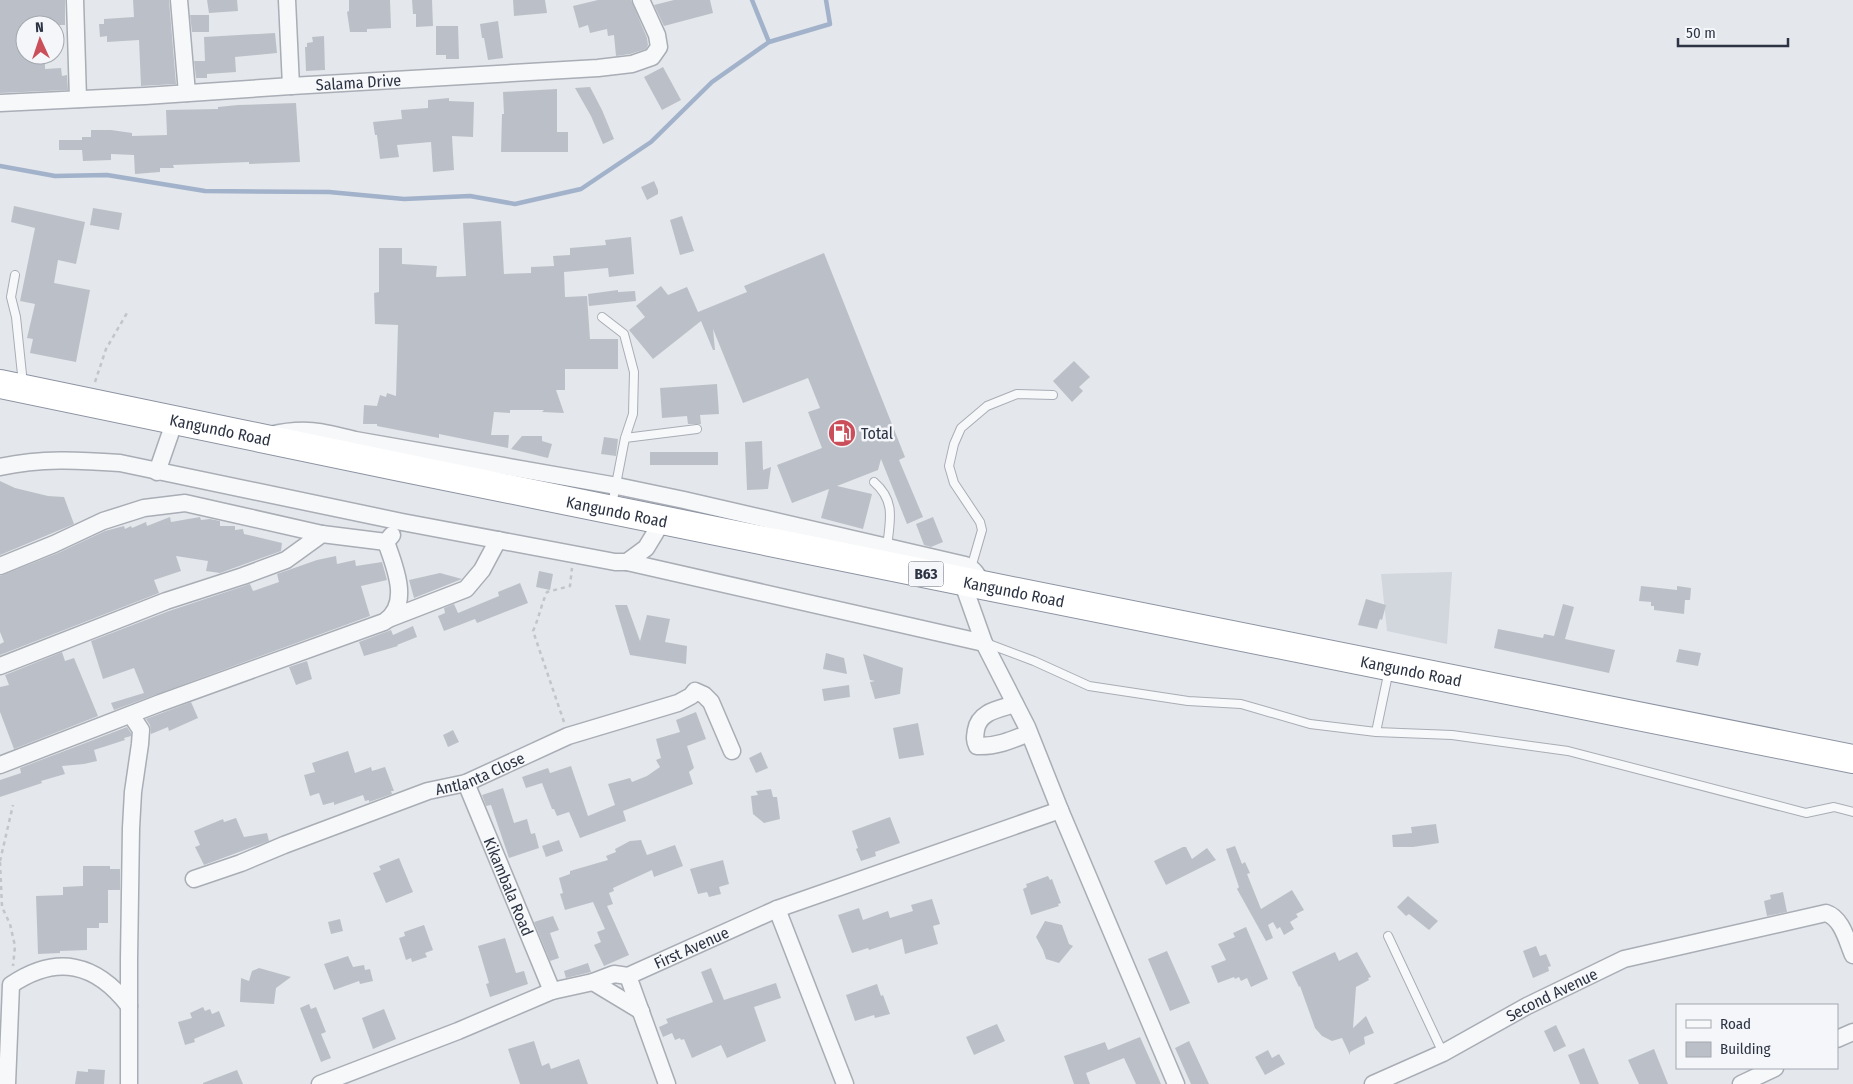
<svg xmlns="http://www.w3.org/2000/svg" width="1853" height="1084" font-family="'Fira Sans Condensed',sans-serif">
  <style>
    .built { fill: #d2d6dd }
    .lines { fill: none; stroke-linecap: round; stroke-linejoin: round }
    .stream { stroke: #a1b2ca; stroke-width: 4.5 }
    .building { fill: #bbc0c8 }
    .lane-casing { stroke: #a9adb5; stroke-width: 10 }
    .street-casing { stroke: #a9adb5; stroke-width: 19 }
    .highway-casing { stroke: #8c93a2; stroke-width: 30 }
    .path { stroke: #c2c5ca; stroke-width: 2.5; stroke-dasharray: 4 4; stroke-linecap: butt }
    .lane { stroke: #f7f8fa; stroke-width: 8 }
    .street { stroke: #f7f8fa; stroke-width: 16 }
    .highway { stroke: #fff; stroke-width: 28 }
    .labels { text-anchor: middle; stroke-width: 5; stroke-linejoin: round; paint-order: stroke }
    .shield { fill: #f4f6f9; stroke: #686e7a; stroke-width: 1 }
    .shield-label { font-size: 15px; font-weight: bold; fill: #2c3343 }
    .street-label { font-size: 16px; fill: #2c3343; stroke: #f4f6f9 }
    .poi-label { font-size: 16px; fill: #2c3343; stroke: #f4f6f9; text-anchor: start }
  </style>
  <rect width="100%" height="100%" fill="#e4e7eb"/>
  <!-- built -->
  <path class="built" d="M1452,572L1447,644L1387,631L1381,574Z"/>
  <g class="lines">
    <!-- stream -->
    <path class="stream" d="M752,0L769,42
      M0,166L55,176L107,175L205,191L329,192L404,199L470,196L515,204L581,189L651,142L712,82L769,42L830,24L826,0"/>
  </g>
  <!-- building -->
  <path class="building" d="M0,0H65V25H23L24,55H45V69L61,68L62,76L67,75L68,90L0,93Z
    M133,0H169L176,84L141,86L139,40L107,42V36L100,37L99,24H104V19L134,17Z
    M207,0H237L238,11L209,13Z
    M349,0H390L391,28L367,29V32H350L347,12L349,11Z
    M412,0H432L433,26L416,27V14H413Z
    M513,0H545L547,13L514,16Z
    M598,0H631L647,38L648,45L646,49L630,54L616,56L614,35L608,36L607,29L590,33L588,25L579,28L573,6Z
    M674,0H710L713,13L664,26L654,5Z
    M190,15H209V32H192Z
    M498,21L503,58L488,60L484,38H482L480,24Z
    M436,26H458L459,59H446V55H436Z
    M275,33L277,53L235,57L236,72L207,74V78H196L194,61H205L204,37Z
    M324,36L325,70L306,71L305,47H307V43L313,42L312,37Z
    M663,67L681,100L662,110L644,77Z
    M590,87L602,110L614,139L603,144L591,116L575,88Z
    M557,89V132H568V152H501L502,114H504L503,92Z
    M449,98V101L474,102L473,137L452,136L454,170L433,172L431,142L397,145L399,157L380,159L377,135H375L373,122L402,119L401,110L428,108V100Z
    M296,103L300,162L249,164V162L173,165L174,168H160V172L135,174L134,155L111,154V160L83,161L82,150H59V140H82V137H91V130H111L132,133V136L167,135L166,110L218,109V107L238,105Z
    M654,181L658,190V194L647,200L641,187Z
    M14,206L85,222L76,264L58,260L54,283L90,290L76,362L30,353L33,339L27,338L35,304L20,301L35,228L11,222Z
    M93,208L122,213L119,230L90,225Z
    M682,216L694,251L680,255L670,220Z
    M501,221L504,274L531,273V267L554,266L553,256L570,255V248L606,245L605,240L631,237L634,274L609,277L608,268L564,272L565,297L587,296L590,339H618V369H565V390H556L564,413L542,412L544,410H510V413L494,412L491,435H509L508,448L439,434V438L377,426V424H363L364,405L377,406L380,395L386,397L387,393L396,396L398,325L375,324L374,293L379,292V248H402V264L437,266L436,277L466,276L463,223Z
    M824,253L905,457L899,460L923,517L907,524L881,459L878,470L837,486L872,494L863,529L821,518L829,489L792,503L777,465L822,448L808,412L820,408L808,378L743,403L713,329L715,350H713L701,321L653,359L629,330L645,317L636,306L661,286L668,295L687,287L698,312L747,292L744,286Z
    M618,290V292L635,291L636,301L589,306L588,294Z
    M1074,361L1090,377L1079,387L1083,391L1072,402L1053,381Z
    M717,384L719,414L700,415L701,424H688L687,416L662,418L660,388Z
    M522,436H542V441L552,444L548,458L511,449Z
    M604,437L618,439L616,456L601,454Z
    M762,441L763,470L771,467L768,489L747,490L745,442Z
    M650,452H718V465H650Z
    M0,481L15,488L48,496L64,497L74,524L0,555Z
    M170,517L171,522L200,517L201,520L210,519L220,521V526H235V530L243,529L244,534L282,543L281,551L220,573L206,571L208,561L176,556L181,571L154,580L159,593L0,655V644L4,642L0,632V576L58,553L105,531L124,526L125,529L131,526L132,528L146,522L147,526Z
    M933,517L943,542L931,547L924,545L916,524Z
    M336,556L337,564L355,560L356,566L382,562L387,580L361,586L370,616L114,710L111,703L144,693L134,668L103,679L91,641L169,611L250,584L253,591L279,582L277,574L317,560Z
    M539,571L553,574L550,590L536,587Z
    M440,573L462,579L414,598L409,580Z
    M520,583L528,603L477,623L475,619L444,631L438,616L445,613L444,608L454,604L458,613L499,596L498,592Z
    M1641,586L1677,590V586L1691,588L1690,600H1685L1684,614L1654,610V606H1651V602L1639,601Z
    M1366,599L1386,605L1382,620L1380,619L1377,629L1358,625Z
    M1563,604L1574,607L1565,639L1615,650L1609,673L1494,648L1498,629L1543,638L1544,634L1554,636Z
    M615,605H627L640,641L647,615L670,619L665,642L687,646L686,664L630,655Z
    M413,626L417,637L397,645L398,646L364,656L359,642L391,630L393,635Z
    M1679,649L1701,653L1698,666L1676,662Z
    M62,652L65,661L74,658L98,716L14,749L0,712V687L9,685L5,675Z
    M826,653L844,658L847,674L823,669Z
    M863,654L903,668L900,694L875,699L870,682L875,681L870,680Z
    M307,661L312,679L296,685L289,667Z
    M849,685L850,697L824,701L822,689Z
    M191,702L198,718L169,731L168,727L151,734L150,725L146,719Z
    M696,712L706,739L687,746L694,768L689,772L693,784L623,811L626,821L580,838L569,812L557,816L554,809H552L542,783L526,788L522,777L548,768L550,773L571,766L588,816L615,805L608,784L630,778L632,782L647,776L660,767L656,760L661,758L656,739L680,732L676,720Z
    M918,723L924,755L899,759L893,728Z
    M127,727L131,733V736L124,738L125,740L94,750L97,761L84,764L62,766L65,774L41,781L42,783L0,797V780L21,773L20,768Z
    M453,730L459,742L448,747L443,735Z
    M348,751L355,773L371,767L372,771L385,767L394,791H391L392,794L369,802V800L365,801L363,795L334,805V802L323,805L319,793L310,796L304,775L315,772L312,763Z
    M761,752L768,768L756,773L749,758Z
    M503,788L514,823L527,819L531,834L535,833L539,848L509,858L491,805L486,806L482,795Z
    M771,789L773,797H777L780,819L764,823L753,814L751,796L758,795L756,791Z
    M890,817L900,843L875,852L876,856L861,861L856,849L858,848L852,831Z
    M236,818L244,837L267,833L269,841L204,865L195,847L200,845L194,831L223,819L224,822Z
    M1436,824L1439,843L1413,847H1393L1392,835L1412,833L1411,827Z
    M559,840L563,851L546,857L542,846Z
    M641,840L647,855L675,845L683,866L654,877L652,870L613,888L614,891L609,893L613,904L607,906L629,955L604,966L594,945L601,942L597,932L605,929L593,902L565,910L560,894L563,893L559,878L570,874V871L608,860L606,856L616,852L615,849L630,841Z
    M1235,846L1242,864L1245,862L1250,873L1247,874L1261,909L1292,890L1304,910L1296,914L1298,917L1290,922L1294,929L1284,935L1280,927L1277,929L1273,922L1268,925L1273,938L1266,941L1237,889L1239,887L1226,849Z
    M1183,847H1186L1192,859L1207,848L1216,860L1166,885L1154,861Z
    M399,858L413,892L386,903L373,873L381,870L379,866Z
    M723,860L729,884L719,887L721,894L709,897L707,892L698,894L690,869Z
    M83,866H110V869H120V890H108V923H99V928H87V950L60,951V953L38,954L36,896L63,895V887L83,886Z
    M1048,876L1050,880L1052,879L1061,903L1058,904L1059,906L1031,915L1023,889L1027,887L1026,884Z
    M1783,892L1787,912L1767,916L1764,901L1771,899L1770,895Z
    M1408,896L1438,921L1429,930L1409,914L1406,916L1397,907Z
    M932,899L940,924L933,926L938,944L905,954L902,939L869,950L868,948L852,953L838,915L859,908L863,920L888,911L890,918L913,911L911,905Z
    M553,916L559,930L550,933L559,958L550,961L534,922Z
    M340,919L343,931L331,934L328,922Z
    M1045,921L1062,925L1069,944L1073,946L1059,963L1046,959L1043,950L1036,937Z
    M424,925L433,950L425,953L427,957L412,962L411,958L406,960L399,938L405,936L404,932Z
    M1246,927L1268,979L1251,987L1247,978L1241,981L1239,977L1235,979L1234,977L1218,983L1211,966L1226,960L1218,944L1235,937L1233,933Z
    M505,938L516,973L524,971L528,984L490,997L486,984L489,983L478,946Z
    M1536,946L1540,956L1546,954L1551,966L1548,967L1549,971L1533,978L1523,951Z
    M1167,951L1190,1003L1170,1011L1148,959Z
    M1335,952L1339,961L1357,952L1371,977L1368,978L1369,980L1356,987L1353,1028L1366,1016L1374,1033L1364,1037L1365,1044L1350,1052V1055L1342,1038L1332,1041L1322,1036L1315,1028L1300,986L1299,987L1292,972Z
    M348,956L353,967L364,965L365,970L370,969L373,981L360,984L359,981L334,990L324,964Z
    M588,963L591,972L566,978L564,971Z
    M259,968L291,977L276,988L274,1004L240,1002L241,978L249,981L252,971Z
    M711,968L724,1000L776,983L781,998L754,1007L766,1041L727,1058L721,1045L692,1058L684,1039L681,1040L680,1038L675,1040L672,1033L663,1037L659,1027L668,1023L666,1019L713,1002L701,972Z
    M877,984L881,996L883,995L890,1014L875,1018L874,1015L855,1021L846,995Z
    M309,1004L311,1009L316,1007L326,1032L321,1034L331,1058L321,1062L300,1008Z
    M203,1007L205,1011L210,1009L212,1014L219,1011L225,1026L194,1039L195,1042L185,1045L178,1022L192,1018L190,1013Z
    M384,1009L396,1039L373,1049L362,1018Z
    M997,1024L1005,1041L974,1055L966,1037Z
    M1556,1025L1566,1046L1554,1052L1544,1031Z
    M1140,1037L1161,1084H1136L1124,1058L1086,1073L1090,1084H1074L1064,1056L1105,1042L1108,1050Z
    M534,1041L542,1066L549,1063L551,1069L579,1059L588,1084H520L508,1049Z
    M1189,1041L1209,1084H1191L1175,1048Z
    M1584,1048L1599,1084H1580L1568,1055Z
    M1654,1049L1668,1084H1639L1628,1060Z
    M1268,1050L1272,1058L1279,1054L1285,1064L1265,1075L1255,1057Z
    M88,1069L105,1070L104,1084H75L77,1071L88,1072Z
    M237,1070L243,1084H203V1083Z"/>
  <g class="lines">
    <defs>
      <path id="lane" d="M15,275L11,297L16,317L23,384
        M602,317L624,334L634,372L633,414L625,438L612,505
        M625,438L697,429
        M874,482C896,501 890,520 887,547
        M971,568L982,530L980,522L954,483L949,466L954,444L961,428L987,406L1017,394L1053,395
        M986,643L1034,661L1089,686L1188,701L1241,704L1310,724L1376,732L1452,735L1568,751L1806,813L1834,807L1853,812
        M1376,732L1389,670
        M1388,936L1443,1053"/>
      <g id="street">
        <path d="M75,0L78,99"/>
        <path d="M179,0L187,93"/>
        <path d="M287,0L291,86"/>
        <path id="s1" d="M0,103L145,96L291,86L598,68L632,64L652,57L659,47L657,35L641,0"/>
        <path d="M270,435C303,427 322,431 355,440L617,486L684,500L965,565C975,569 978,576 982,585"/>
        <path d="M0,467C41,458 79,460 120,463L402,522L615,562H627L646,548L663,520"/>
        <path d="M157,472L175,420"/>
        <path d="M627,562L984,643"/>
        <path d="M0,566L54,544L103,521L144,508L185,503L322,534"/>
        <path d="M962,581L984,643L1027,727L1060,810L1176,1084"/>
        <path d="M391,618L466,589L482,570L498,540"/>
        <path d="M0,666L166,601L243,576L286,560L322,534L386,542L392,535"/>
        <path d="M1015,704C1000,709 979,711 976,730C975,736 974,740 977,746C996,747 1012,740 1029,733"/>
        <path d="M0,765L160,703L384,622C412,605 394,565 386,542"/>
        <path id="s2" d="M466,783L552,991"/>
        <path id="s3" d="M194,879L241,863L284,845L428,791L466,783L568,736L678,703L691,696L695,691L704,695L711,702L732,751"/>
        <path d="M777,909L845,1084"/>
        <path d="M628,976L667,1084"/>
        <path d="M593,982L641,1011"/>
        <path d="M1837,1039L1853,1032"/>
        <path d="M7,1084L11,985C57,954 96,963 129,1006"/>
        <path d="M129,1084V959L131,828L133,792L140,744L141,730L131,715"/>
        <path id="s4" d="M320,1084L458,1031L552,991L593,982L614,974L628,976L777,909L1060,810"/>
        <path id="s5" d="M1373,1084L1443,1053L1527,1006L1624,959L1826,913C1842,918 1847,941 1853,955"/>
        <path d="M1741,1084L1775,1068"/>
      </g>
      <g id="highway">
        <path id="s6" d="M0,384C329,452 657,521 987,586C1275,644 1564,701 1853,759"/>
      </g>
    </defs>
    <!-- lane casing -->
    <use href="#lane" class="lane-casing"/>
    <!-- street casing -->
    <use href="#street" class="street-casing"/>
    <!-- highway casing -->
    <use href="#highway" class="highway-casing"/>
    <!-- path -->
    <path class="path" d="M95,382L106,349L127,313
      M564,722L533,631C539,618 541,605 547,592L570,586L572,568
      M0,861L13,805
      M0,862L2,907L10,924L15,946L13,966"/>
    <!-- lane -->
    <use href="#lane" class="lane"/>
    <!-- street -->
    <use href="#street" class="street"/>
    <!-- highway -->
    <use href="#highway" class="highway"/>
  </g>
  <!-- icons -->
  <defs>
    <symbol id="fuel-disc" viewBox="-11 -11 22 22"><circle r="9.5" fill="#ca4f5b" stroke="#f4f6f9"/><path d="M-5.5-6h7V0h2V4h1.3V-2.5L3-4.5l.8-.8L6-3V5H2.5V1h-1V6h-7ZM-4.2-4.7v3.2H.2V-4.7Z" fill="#fff"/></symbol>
  </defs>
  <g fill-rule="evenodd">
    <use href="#fuel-disc" x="826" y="417" width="32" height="32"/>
  </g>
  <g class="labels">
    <!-- shield labels -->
    <rect class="shield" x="908.5" y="561.5" width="35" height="25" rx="4"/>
    <g class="shield-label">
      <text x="926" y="579">B63</text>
    </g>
    <!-- street labels -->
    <g class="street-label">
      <text dy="6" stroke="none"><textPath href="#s1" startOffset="359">Salama Drive</textPath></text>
      <text dy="6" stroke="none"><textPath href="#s6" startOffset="225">Kangundo Road</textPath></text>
      <text dy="6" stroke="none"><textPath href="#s6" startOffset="630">Kangundo Road</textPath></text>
      <text dy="6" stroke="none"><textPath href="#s6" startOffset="1035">Kangundo Road</textPath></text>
      <text dy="6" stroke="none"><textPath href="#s6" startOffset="1440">Kangundo Road</textPath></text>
      <text dy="6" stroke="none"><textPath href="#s3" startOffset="305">Antlanta Close</textPath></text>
      <text dy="6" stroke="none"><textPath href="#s2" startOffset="112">Kikambala Road</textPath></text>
      <text dy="6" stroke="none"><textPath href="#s4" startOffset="398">First Avenue</textPath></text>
      <text dy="6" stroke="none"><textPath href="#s5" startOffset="200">Second Avenue</textPath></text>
    </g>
    <!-- poi labels -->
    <g class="poi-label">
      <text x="861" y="439">Total</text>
    </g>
  </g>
  <!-- legend -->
  <rect x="1676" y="1004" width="162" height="65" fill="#f4f6f9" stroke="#a4a8b0"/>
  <rect x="1686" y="1020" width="25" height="8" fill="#f7f8fa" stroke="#a4a8b0"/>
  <text x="1720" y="1029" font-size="15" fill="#2c3343">Road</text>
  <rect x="1686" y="1042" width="25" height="15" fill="#bbc0c8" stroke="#a4a8b0"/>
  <text x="1720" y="1054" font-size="15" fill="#2c3343">Building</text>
  <!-- north arrow -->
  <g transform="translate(40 40) rotate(357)"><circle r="24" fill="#f4f6f9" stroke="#a4a8b0"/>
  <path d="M0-4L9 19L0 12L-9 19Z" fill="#ca4f5b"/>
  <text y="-8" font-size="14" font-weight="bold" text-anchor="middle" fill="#2c3343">N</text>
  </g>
  <!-- scale -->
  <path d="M1678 38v8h110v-8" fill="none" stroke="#2c3343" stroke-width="2.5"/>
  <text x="1686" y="38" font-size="15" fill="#2c3343" stroke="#f4f6f9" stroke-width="4" paint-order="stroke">50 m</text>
</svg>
